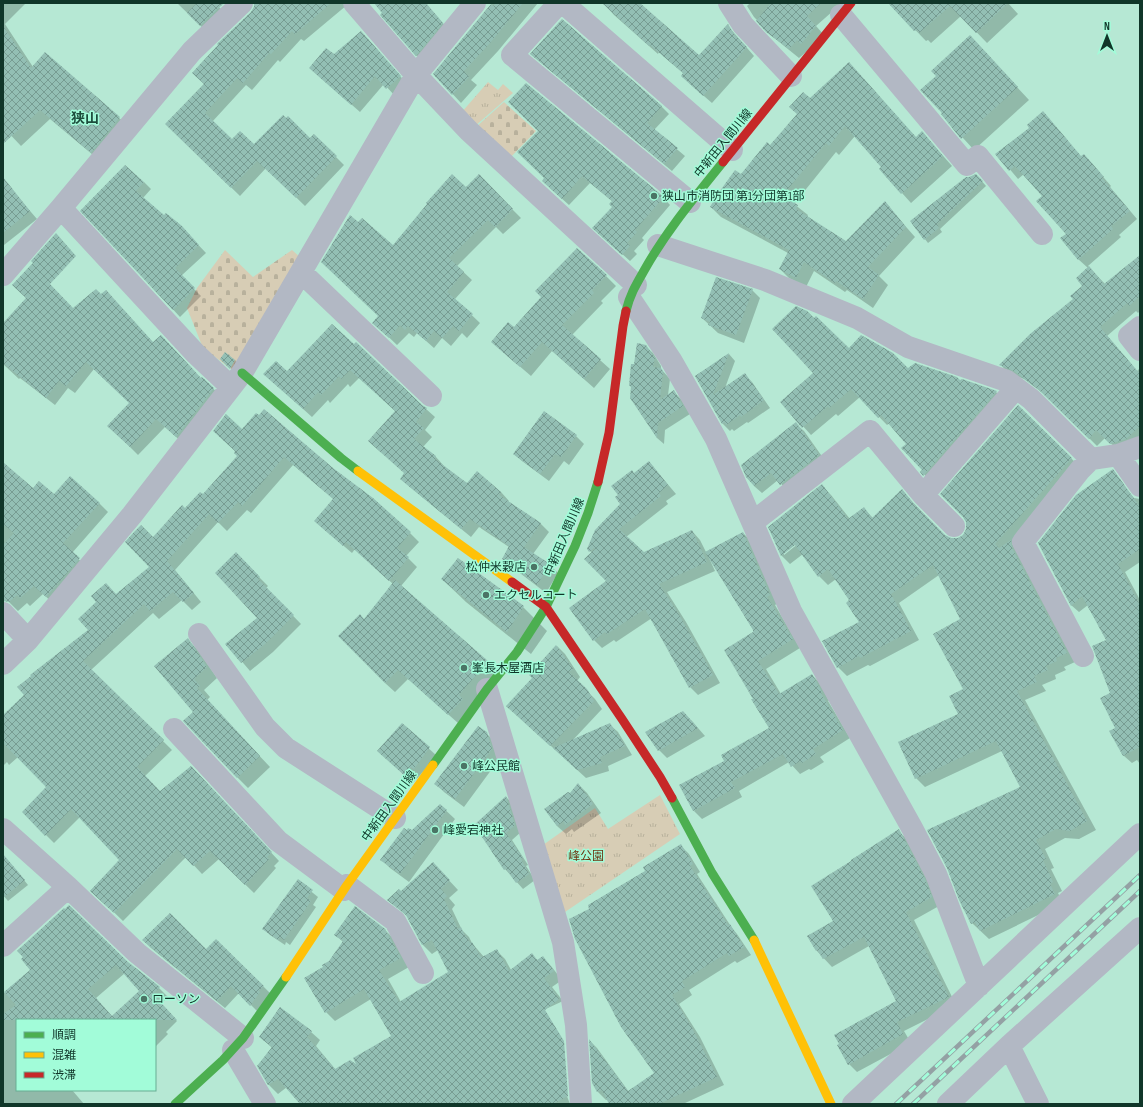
<svg xmlns="http://www.w3.org/2000/svg" width="1143" height="1107" font-family="'Sofia Sans Condensed','Noto Sans JP',sans-serif">
  <style>
    .grass { fill: url(#grass-tufts) }
    .cemetery { fill: url(#cemetery-stones) }
    .shadow { fill: #0003; fill-rule: evenodd }
    .building { fill: url(#building-cross-hatch); fill-rule: evenodd }
    .lines { fill: none; stroke-linecap: round; stroke-linejoin: round }
    .street { stroke: #b2b8c4; stroke-width: 22 }
    .fast { stroke: #4caf50; stroke-width: 9 }
    .slow { stroke: #ffc107; stroke-width: 9 }
    .jam { stroke: #c62828; stroke-width: 9 }
    .rail-casing { stroke: #94a1a4; stroke-width: 4.5 }
    .rail { stroke: #a2fcd9; stroke-width: 3; stroke-dasharray: 9; stroke-linecap: butt }
    .poi-dot { fill: #4a7465; stroke: #a2fcd9; stroke-width: 1.5 }
    .labels { text-anchor: middle; stroke-width: 3; stroke-linejoin: round; paint-order: stroke }
    .street-label { font-size: 12px; fill: #103629; stroke: #a2fcd9 }
    .poi-label { font-size: 12px; fill: #103629; stroke: #a2fcd9; text-anchor: start }
    .park-label { font-size: 12px; fill: #6f3412; stroke: #a2fcd9 }
    .quarter-label { font-size: 14px; font-weight: bold; fill: #1d4d3c; stroke: #a2fcd9 }
  </style>
  <defs>
    <pattern id="grass-tufts" width="24" height="20" patternUnits="userSpaceOnUse"><rect width="24" height="20" fill="#d7cdb5"/><path d="M3 7l-1-3M5 7V3M7 7l1-3M15 17l-1-3M17 17v-4M19 17l1-3" fill="none" stroke="#b8b19c"/></pattern>
    <pattern id="cemetery-stones" width="16" height="16" patternUnits="userSpaceOnUse"><rect width="16" height="16" fill="#d7cdb5"/><path d="M2 7V4a2 2 0 0 1 4 0v3zM10 15v-3a2 2 0 0 1 4 0v3z" fill="#b8b19c"/></pattern>
    <pattern id="building-cross-hatch" width="8" height="8" patternUnits="userSpaceOnUse"><rect width="8" height="8" fill="#93bfb4"/><path d="M0 0l8 8M0 8l8-8" fill="none" stroke="#779c92"/></pattern>
  </defs>
  <rect width="100%" height="100%" fill="#b6e8d4"/>
  <!-- grass -->
  <path class="grass" d="M488,82L498,90L503,84L513,93L474,127L461,113Z
    M660,795L680,834L565,912L543,845L595,808L608,829Z"/>
  <!-- cemetery -->
  <path class="cemetery" d="M504,102L536,131L509,159L475,128Z
    M225,250L253,277L292,250L301,258L235,372L203,348L187,308L197,288Z"/>
  <!-- shadow -->
  <path class="shadow" d="M3,3H26L5,24L33,67L118,117L129,127L99,160L50,119L21,146L3,127Z
    M177,3H215L228,16L209,34Z
    M256,3H345L347,5L304,41L301,39L280,62L278,60L252,90L246,85L212,122L232,141L254,146L310,139L314,135L344,165L305,206L266,168L240,196L166,124L205,84L251,13Z
    M375,3H425L450,31L425,63L416,55Z
    M493,3H538L498,51L471,80L477,85L461,103L434,74Z
    M603,3H638L699,56L728,26L754,56L712,103L690,84L684,74L659,52L658,54L614,15Z
    M750,3H842L816,26L825,36L799,58L778,41L754,17L747,6Z
    M903,3H1008L1018,14L987,43L961,16L931,43L928,40L926,41L896,10Z
    M361,32L408,85L395,96L384,84L360,112L319,76L334,55Z
    M970,36L1029,100L974,150L942,115L937,76Z
    M539,61L661,106L669,114L654,130L685,156L672,171Z
    M810,99L916,138L922,132L952,166L911,203L902,193L883,167L855,136L839,155L836,152L794,204L808,215L807,217L847,243L885,203L915,237L879,276L888,285L873,308L847,290L845,292L814,271L806,287L789,278L780,269L788,253L721,217L711,207L771,146Z
    M519,152L663,197L670,205L642,238L644,240L634,251L637,254L630,261L601,235L613,207V202L590,183L569,205L550,188L546,178Z
    M997,154L1082,157L1092,164L1111,186L1110,187L1137,219L1119,235L1121,237L1088,266L1105,284L1140,256V311L1138,313L1136,311L1107,336L1137,371L1140,368V445L1119,451L1105,438L1097,446L1048,397L1024,379L1008,373L1001,365L1074,299L1084,286L1088,268L1078,259L1067,234L1043,197L1024,174L1018,179Z
    M479,176L521,218L503,234L496,227L457,266L472,280L455,299L480,323L467,338L462,333L451,346L442,338L434,348L417,333L414,337L409,333L397,345L374,323L379,316L393,246L466,188Z
    M980,179L986,186L940,229L942,232L928,243L911,221Z
    M144,182L151,189L143,198L164,217L189,235L206,253L181,276L201,296L180,317L82,211Z
    M6,183L37,219L4,245L3,244V186Z
    M606,276L616,286L601,301L603,303L572,335L610,369L594,388L552,351L531,376L502,351L514,328Z
    M752,290L760,298L744,343L718,333L702,318Z
    M73,309L153,343L201,379L202,378L222,397L185,445L165,427L138,455L109,426L130,403L94,369L75,393L68,388L55,405L20,378L19,379L3,364V324Z
    M332,325L435,417L425,430L432,437L423,447L436,457L444,466V467L467,484L501,492L509,501L508,502L540,523L549,532L533,554L550,565L558,573L546,593L512,567L503,559L509,547L479,527L471,537L410,487L401,479L405,474L396,411L359,378L350,387L348,384L330,403L328,400L312,417L273,382L287,373Z
    M645,346L653,353L661,366V369L670,379L668,395L674,392L681,399L690,414L665,430L664,444L657,438L631,398L632,388L630,386L635,366Z
    M849,349L908,370L960,382L962,380L996,392L1004,400L932,483L922,472L924,470L908,444L890,423L887,425L860,397L838,416L836,414L811,435L781,402Z
    M729,354L735,361L725,388L745,375L752,382L770,408L748,423L747,422L734,431L732,429L730,431L723,424L696,377Z
    M221,359L235,360L239,364L234,371Z
    M1018,406L1080,467L1012,544L1019,550L1075,662L1064,667L1066,670L1055,675L1056,679L1042,685L1046,691L1025,700L1096,830L1079,839L1065,838L1045,849L1054,868L1051,869L1062,891L1058,893L1063,903L989,939L972,923L1021,787L1002,751L925,787L916,778L959,715L965,689L961,620L939,575L899,603L919,640L870,666L868,665L847,676L838,667L861,622L851,600L836,579L828,585L819,576L803,554L790,564L781,555L822,486L831,495L850,519L864,509L874,519L902,491L945,536L951,539H957L963,536ZM798,541L799,543L784,555V552Z
    M544,413L576,436L584,444L569,465L564,461L549,481L522,461L514,454Z
    M796,424L804,431L826,462L788,492L778,480L762,493L754,486Z
    M242,430L332,468L373,499L410,533L419,542L406,556L417,567L401,586L497,671L458,723L408,679L395,692L385,683L339,636L364,620L393,584L355,549L352,553L324,529L334,499L293,465L251,513L247,510L227,531L218,522L175,570L201,602L192,610L182,600L159,619L153,613L91,670L172,750L145,776L160,792L198,774L279,861L274,866L276,868L254,893L219,859L202,874L186,857L123,921L91,890L121,860L80,817L54,843L23,812L48,787L18,757L9,765L7,762L3,766V717L90,630L116,595L150,567L153,538L185,510L203,496L238,456L236,452L214,431Z
    M649,462L676,494L666,501L668,504L626,537L643,554L692,531L700,540L706,552L743,533L751,541L778,603L775,605L800,648L766,669L781,694L812,675L820,683L829,701H828L850,738L820,757L824,762L811,770L809,769L800,774L789,762L739,791L742,797L702,819L694,811L725,761L770,729L754,699V630L709,558L715,571L667,592L686,622L720,683L698,695L690,687L652,618L616,642L614,640L602,648L594,640L608,581L592,553L588,549L621,504L634,474Z
    M3,463L33,490L54,496L99,503L108,512L72,553L88,568L55,605L43,594L30,606L27,603L18,611L3,596Z
    M1120,481L1134,498L1140,499V562L1125,572L1140,600V764L1137,760L1132,763L1124,756L1111,732L1116,729L1111,694L1107,641L1088,605L1079,612L1071,605Z
    M236,554L268,586L266,588L301,624L273,652L250,671L227,644L258,618Z
    M458,559L523,607L547,631L531,654L466,602L442,579Z
    M188,640L198,650L217,678L204,690L210,697L207,700L270,767L248,788L237,777L194,712Z
    M557,646L565,654L580,677L577,681L595,699L602,709L572,741L609,724L618,732L632,755L608,766L609,771L586,778L516,714L533,678Z
    M691,720L705,736L667,758L659,750Z
    M402,724L437,756L413,783L378,751Z
    M486,733L495,742L500,758L464,807L444,792L436,784Z
    M579,785L587,793L601,813L574,832L572,829L566,834L557,826L545,809L570,795Z
    M506,797L512,803L521,832L512,840L528,865L526,866L535,880L523,889L505,869Z
    M440,805L455,819L409,882L390,868L382,860L407,831L412,832Z
    M898,831L907,839L932,888L939,906L914,920L956,1005L904,1031L911,1043L857,1072L849,1064L897,1002L869,946L832,967L816,950L834,921Z
    M681,846L689,854L700,872L697,874L732,928L737,934L751,955L737,963L735,961L689,990L692,995L679,1004L700,1037L724,1085L683,1104H610L608,1099L606,1100L598,1092L593,1083L591,1042L597,1048L629,1092L655,1073L590,909L647,871Z
    M433,863L458,890L449,898L455,905L452,909L462,930L469,937L472,943L484,957L496,950L505,959L511,970L532,954L538,961L543,958L551,966L562,980L552,987L563,1001L535,1014L570,1104H301L287,1087L278,1094L269,1085L258,1066L272,1048L261,1037L311,1032L320,1040L316,1046L336,1070L359,1068L392,1036L371,999L335,1021L326,1012L324,967L329,962L343,942L336,935L385,930L394,939L409,967L388,979L401,1002L450,973L438,950L432,954L423,945L408,917L389,900L401,892Z
    M15,869L28,885L8,901L3,895V872Z
    M298,881L318,897L313,905L316,907L290,945L286,942L285,945L270,935L264,929Z
    M143,940L206,951L216,940L271,994L259,1013L239,993L225,1008L151,948Z
    M128,963L159,988L168,997L161,1004L177,1021L166,1032L168,1034L155,1047V1020H17V1090H72L84,1104H3V994L32,970ZM125,973L141,991L112,1017L96,998Z"/>
  <!-- building -->
  <path class="building" d="M197,3H224L200,26L187,13Z
    M254,3H331L295,34L292,31L271,54L269,53L243,83L237,78L205,113L232,139L240,131L254,144L283,115L286,118L288,116L310,138L314,134L337,156L296,198L257,161L231,188L165,124L204,84L192,73L218,45L217,44L251,12L254,7Z
    M374,3H426L443,23L416,56L380,15L382,13Z
    M496,3H523L490,43L464,71L469,77L452,95L433,74L491,4L493,6Z
    M602,3H640L699,55L728,24L734,34L747,47L703,96L681,76L683,73L650,45L649,46Z
    M771,3H821L807,16L816,26L801,44L797,40L789,49L766,32L756,21Z
    M888,3H1008L976,33L950,6L919,33L917,30L914,31Z
    M562,19L662,106L647,123L678,148L664,164L530,54Z
    M3,26L31,68L45,52L120,117L91,153L40,110L3,144Z
    M361,31L401,76L386,89L375,76L351,105L309,68L326,48L334,54Z
    M970,35L1018,87L961,139L941,114L942,113L920,90L936,76L931,71Z
    M849,62L916,137L922,131L943,156L901,194L879,169L881,167L845,126L829,146L826,143L782,196L798,205L796,209L846,241L885,201L906,227L868,267L879,275L863,299L836,281L835,283L804,262L796,278L779,269L789,250L710,207L717,195L735,170L741,174L767,142L770,145L797,114L789,107L803,92L810,98Z
    M526,83L664,197L635,230L637,232L627,243L630,246L622,255L592,228L612,207L609,204L612,201L582,176L562,199L542,181L544,178L517,152L538,131L508,102Z
    M1043,111L1081,156L1084,154L1104,177L1102,178L1130,211L1111,226L1113,229L1078,260L1060,238L1066,234L1036,201L1042,196L1015,166L1009,171L995,154L1029,128L1027,125Z
    M125,165L144,182L136,191L164,215L166,213L182,226L199,245L175,268L195,288L173,310L80,211Z
    M452,174L466,187L479,174L513,209L495,227L488,220L449,258L464,272L447,292L473,314L459,331L453,326L442,338L434,331L426,341L408,326L405,330L400,325L389,338L372,323L378,316L321,262L350,215L358,222L362,218L393,245L427,204L426,203Z
    M976,174L983,181L937,224L939,228L924,240L910,221L966,177H969Z
    M3,177L30,211L3,233Z
    M56,233L76,256L50,284L73,308L96,289L101,294L106,290L153,342L161,335L201,378L202,377L214,388L176,437L156,419L130,447L107,426L129,403L86,362L66,386L59,381L46,398L3,363V323L26,298L12,285L33,263L31,261Z
    M577,248L607,275L592,290L594,293L562,325L601,359L584,379L542,342L520,367L491,342L508,322L514,327L541,297L535,291Z
    M1140,255V296L1129,306L1127,303L1100,327L1140,374V426L1126,439L1110,444L1096,430L1089,439L1038,389L1014,371L999,365L1030,334L1073,299L1070,296L1082,286L1076,278L1089,266L1104,284Z
    M716,277L753,289L736,335L708,325L710,322L701,318Z
    M796,306L807,311L814,318L816,316L849,348L861,335L893,353L908,368L915,363L957,377L960,380L962,379L997,391L923,476L920,472L922,470L901,448L906,444L881,415L878,418L851,389L829,408L828,406L802,428L780,402L813,373L772,329Z
    M332,324L354,344L356,342L422,405L427,408L416,422L424,428L414,439L436,456L435,459L467,483L477,471L501,492L499,495L541,523L524,547L550,564L537,585L502,559L509,546L470,519L461,529L400,479L404,473L368,441L395,411L350,370L341,379L339,376L321,395L318,392L303,409L263,374L276,361L287,371Z
    M637,343L646,345L655,358L653,367L661,368L663,371L660,400L674,390L683,406L658,423L657,438L630,398L631,386H629L631,364H634Z
    M225,352L235,360L230,369L220,359Z
    M729,353L713,395L745,373L764,400L741,417L740,415L726,425L725,422L722,424L695,376Z
    M1018,405L1072,458L995,544L999,548L1011,540L1012,548L1067,653L1056,658L1057,661L1046,666L1048,670L1034,676L1037,682L1017,691L1087,821L1070,831L1056,829L1036,840L1046,859L1043,860L1053,882L1050,884L1055,894L980,931L975,922L971,924L959,900L947,868L927,830L1020,787L996,741L915,779L898,742L958,714L949,696L963,689L933,634L960,619L933,565L891,594L911,631L860,658L859,656L837,668L822,641L859,622L846,603L849,600L828,569L818,577L795,545L781,556L768,527L822,484L848,519L864,507L872,518L902,489L914,504L945,535L951,538H958L963,535L966,530V522L963,517L940,494Z
    M264,409L333,468L373,498L411,532L397,548L409,557L389,581L346,542L343,546L314,521L333,499L284,457L242,506L238,502L218,523L209,514L167,561L194,593L183,602L173,592L150,611L144,604L83,661L164,740L137,767L160,791L191,766L272,852L267,857L269,859L245,885L210,851L193,866L177,849L114,913L90,891L119,860L71,809L45,836L22,812L46,787L3,743V715L24,695L17,687L31,676L30,675L88,630L78,619L96,602L91,596L106,583L116,594L149,567L125,542L134,532L141,525L153,537L182,505L185,508L200,492L203,494L237,456L234,453L235,451L213,431L226,414L242,429L256,413L259,415Z
    M544,411L577,435L561,457L555,454L540,474L513,454Z
    M796,422L819,455L780,485L771,473L754,486L746,477L741,465Z
    M649,461L668,485L659,493L661,496L619,529L644,552L692,530L707,562L659,584L678,613L713,675L689,688L645,609L607,634L605,632L593,641L569,608L606,581L584,559L595,549L594,548L589,552L587,549L595,530L620,504L615,497L618,495L611,486L632,470L634,473Z
    M3,462L33,488L39,481L54,494L70,476L100,503L63,543L80,558L46,597L34,586L20,598L17,595L9,602L3,601V545L14,533L3,524Z
    M1113,469L1140,507V549L1118,564L1140,605V747L1123,756L1109,731L1115,728L1100,698L1110,693L1092,646L1106,640L1082,596L1071,606L1038,543L1076,495Z
    M743,532L770,595L767,597L793,639L758,661L779,694L812,674L822,692L821,693L843,730L813,749L816,754L802,763L800,761L791,767L783,754L731,782L735,788L693,811L679,785L724,761L721,755L769,728L751,699H753L724,650L753,632V630L705,552Z
    M236,552L260,577L258,579L294,615L265,644L241,663L225,644L257,618L215,573Z
    M458,558L524,606L507,632L441,579Z
    M395,580L488,661L459,695L463,699L448,715L398,670L385,683L338,636L360,614L364,619Z
    M188,638L207,667L194,679L200,686L197,688L260,756L237,778L183,721L193,712L154,666Z
    M556,645L573,669L569,672L587,689L594,701L550,746L506,706L532,678L529,675Z
    M683,711L698,728L658,751L645,732Z
    M402,723L430,747L414,769L411,767L404,775L377,751Z
    M610,723L625,746L600,757L602,763L577,770L553,748Z
    M478,726L487,732L492,749L455,799L434,784Z
    M578,783L593,804L565,825L564,821L557,826L544,809L568,792L570,793Z
    M506,796L515,825L506,833L523,858L521,859L529,874L516,883L506,869L504,870L482,837L473,826Z
    M440,804L447,810L400,874L380,860L404,828L407,830L408,828L412,830Z
    M899,829L925,879L932,897L906,912L949,997L897,1022L903,1034L848,1065L837,1045L839,1044L834,1035L896,1001L864,937L823,959L817,950L816,951L807,936L833,921L811,886L851,861V860Z
    M681,844L693,864L690,866L728,925L730,924L744,947L729,956L727,953L682,981L685,987L672,995L692,1028L717,1077L659,1104H609L602,1090L597,1092L592,1083L589,1039L628,1091L654,1073L621,1027L575,939L569,919L589,909L588,905L645,871L643,867Z
    M3,854L25,880L3,898Z
    M433,862L450,880L441,889L447,896L444,899L458,929L461,927L465,936H466L470,943L472,942L480,956L482,957L497,949L509,971L532,953L537,960L543,956L554,971L544,978L559,999L545,1010L564,1041L568,1096L553,1104H300L278,1079L268,1085L257,1066L272,1047L259,1037L280,1007L312,1031L307,1037L335,1069L350,1060L356,1064L353,1058L391,1036L364,989L325,1013L304,978L323,967L322,965L329,961L343,941L334,935L355,906L385,929L401,958L379,970L399,1002L448,972L432,940L422,945L406,915L387,900L399,889L401,891Z
    M298,879L313,890L307,898L311,901L284,940L280,937L278,940L262,929Z
    M69,905L128,962L160,987L153,994L177,1020H3V1014L16,1005L4,992L30,970L21,959L23,957L17,951L64,908L65,909ZM116,965L139,991L112,1016L88,989Z
    M170,913L206,949L216,939L264,986L258,991L260,992L250,1006L231,986L217,1001L142,940Z"/>
  <g class="lines">
    <!-- street -->
    <path class="street" d="M354,3L416,75L469,131L636,285
      M559,3L512,55L690,202
      M563,3L732,150
      M729,3L743,25L791,76
      M841,15L967,165L978,156L1042,234
      M61,208L196,354L231,387
      M658,245L765,280L857,318L908,347L1007,381L1031,399L1091,459
      M302,273L431,396
      M3,275L61,208L192,51L242,3
      M629,297L671,360L716,439L791,611L912,828L936,874L979,986
      M1140,327L1129,336L1140,350
      M1118,455L1140,486
      M923,495L954,526
      M753,522L870,431L923,495L1016,388
      M3,613L28,640
      M199,634L265,727L286,748L395,818
      M1083,656L1023,542L1080,470L1091,459L1118,455L1140,447
      M3,664L28,640L132,515L242,373L416,75L475,3
      M487,689L563,942L576,1025L581,1104
      M174,729L278,841L344,890
      M3,829L68,887L137,953L243,1038
      M347,885L395,921L423,973
      M3,946L68,887
      M1009,1046L1038,1104
      M233,1050L265,1104
      M853,1104L1140,834
      M948,1104L1009,1046L1140,928"/>
    <!-- fast -->
    <path class="fast" d="M626,311C630,294 637,283 645,269C667,230 695,197 723,162
      M242,373L341,458L358,471
      M433,765L487,689L517,652L546,607L575,546L588,513L598,482
      M672,798L712,873L754,940
      M175,1104L223,1060L243,1038L286,977"/>
    <!-- slow -->
    <path class="slow" d="M358,471L512,582
      M754,940L831,1104
      M286,977L347,885L433,765"/>
    <!-- jam -->
    <path class="jam" d="M723,162L851,3
      M598,482L609,433L623,326L626,311
      M512,582L546,607L622,719L660,777L672,798"/>
    <defs>
      <path id="rail" d="M896,1104L1140,875
        M913,1104L1140,891"/>
    </defs>
    <!-- rail casing -->
    <use href="#rail" class="rail-casing"/>
    <!-- rail -->
    <use href="#rail" class="rail"/>
  </g>
  <!-- markers -->
  <g class="poi-dot">
    <circle cx="654" cy="196" r="4"/>
    <circle cx="534" cy="567" r="4"/>
    <circle cx="486" cy="595" r="4"/>
    <circle cx="464" cy="668" r="4"/>
    <circle cx="464" cy="766" r="4"/>
    <circle cx="435" cy="830" r="4"/>
    <circle cx="144" cy="999" r="4"/>
  </g>
  <g class="labels">
    <!-- street labels -->
    <g class="street-label">
      <text transform="translate(723 143) rotate(-51)" y="4">中新田入間川線</text>
      <text transform="translate(564 537) rotate(-67)" y="4">中新田入間川線</text>
      <text transform="translate(389 806) rotate(-54)" y="4">中新田入間川線</text>
    </g>
    <!-- poi labels -->
    <g class="poi-label">
      <text x="662" y="200">狭山市消防団 第1分団第1部</text>
      <text x="526" y="571" text-anchor="end">松仲米穀店</text>
      <text x="494" y="599">エクセルコート</text>
      <text x="472" y="672">峯長木屋酒店</text>
      <text x="472" y="770">峰公民館</text>
      <text x="443" y="834">峰愛宕神社</text>
      <text x="152" y="1003">ローソン</text>
    </g>
    <!-- park labels -->
    <g class="park-label">
      <text x="586" y="860">峰公園</text>
    </g>
    <!-- quarter labels -->
    <g class="quarter-label">
      <text x="85" y="123">狭山</text>
    </g>
  </g>
  <!-- border -->
  <rect width="1143" height="1107" fill="none" stroke="#103629" stroke-width="8"/>
  <!-- legend -->
  <rect x="16" y="1019" width="140" height="72" fill="#a2fcd9" stroke="#68ad93"/>
  <rect x="24" y="1032" width="20" height="6" fill="#4caf50" stroke="#68ad93"/>
  <text x="52" y="1039" font-size="12" fill="#103629">順調</text>
  <rect x="24" y="1052" width="20" height="6" fill="#ffc107" stroke="#68ad93"/>
  <text x="52" y="1059" font-size="12" fill="#103629">混雑</text>
  <rect x="24" y="1072" width="20" height="6" fill="#c62828" stroke="#68ad93"/>
  <text x="52" y="1079" font-size="12" fill="#103629">渋滞</text>
  <!-- north arrow -->
  <g transform="translate(1107 36)" stroke="#a2fcd9" stroke-width="3" paint-order="stroke">
  <path d="M0-3L7 15L0 10L-7 15Z" fill="#103629"/>
  <text y="-6" font-size="11" font-weight="bold" text-anchor="middle" fill="#103629">N</text>
  </g>
</svg>
